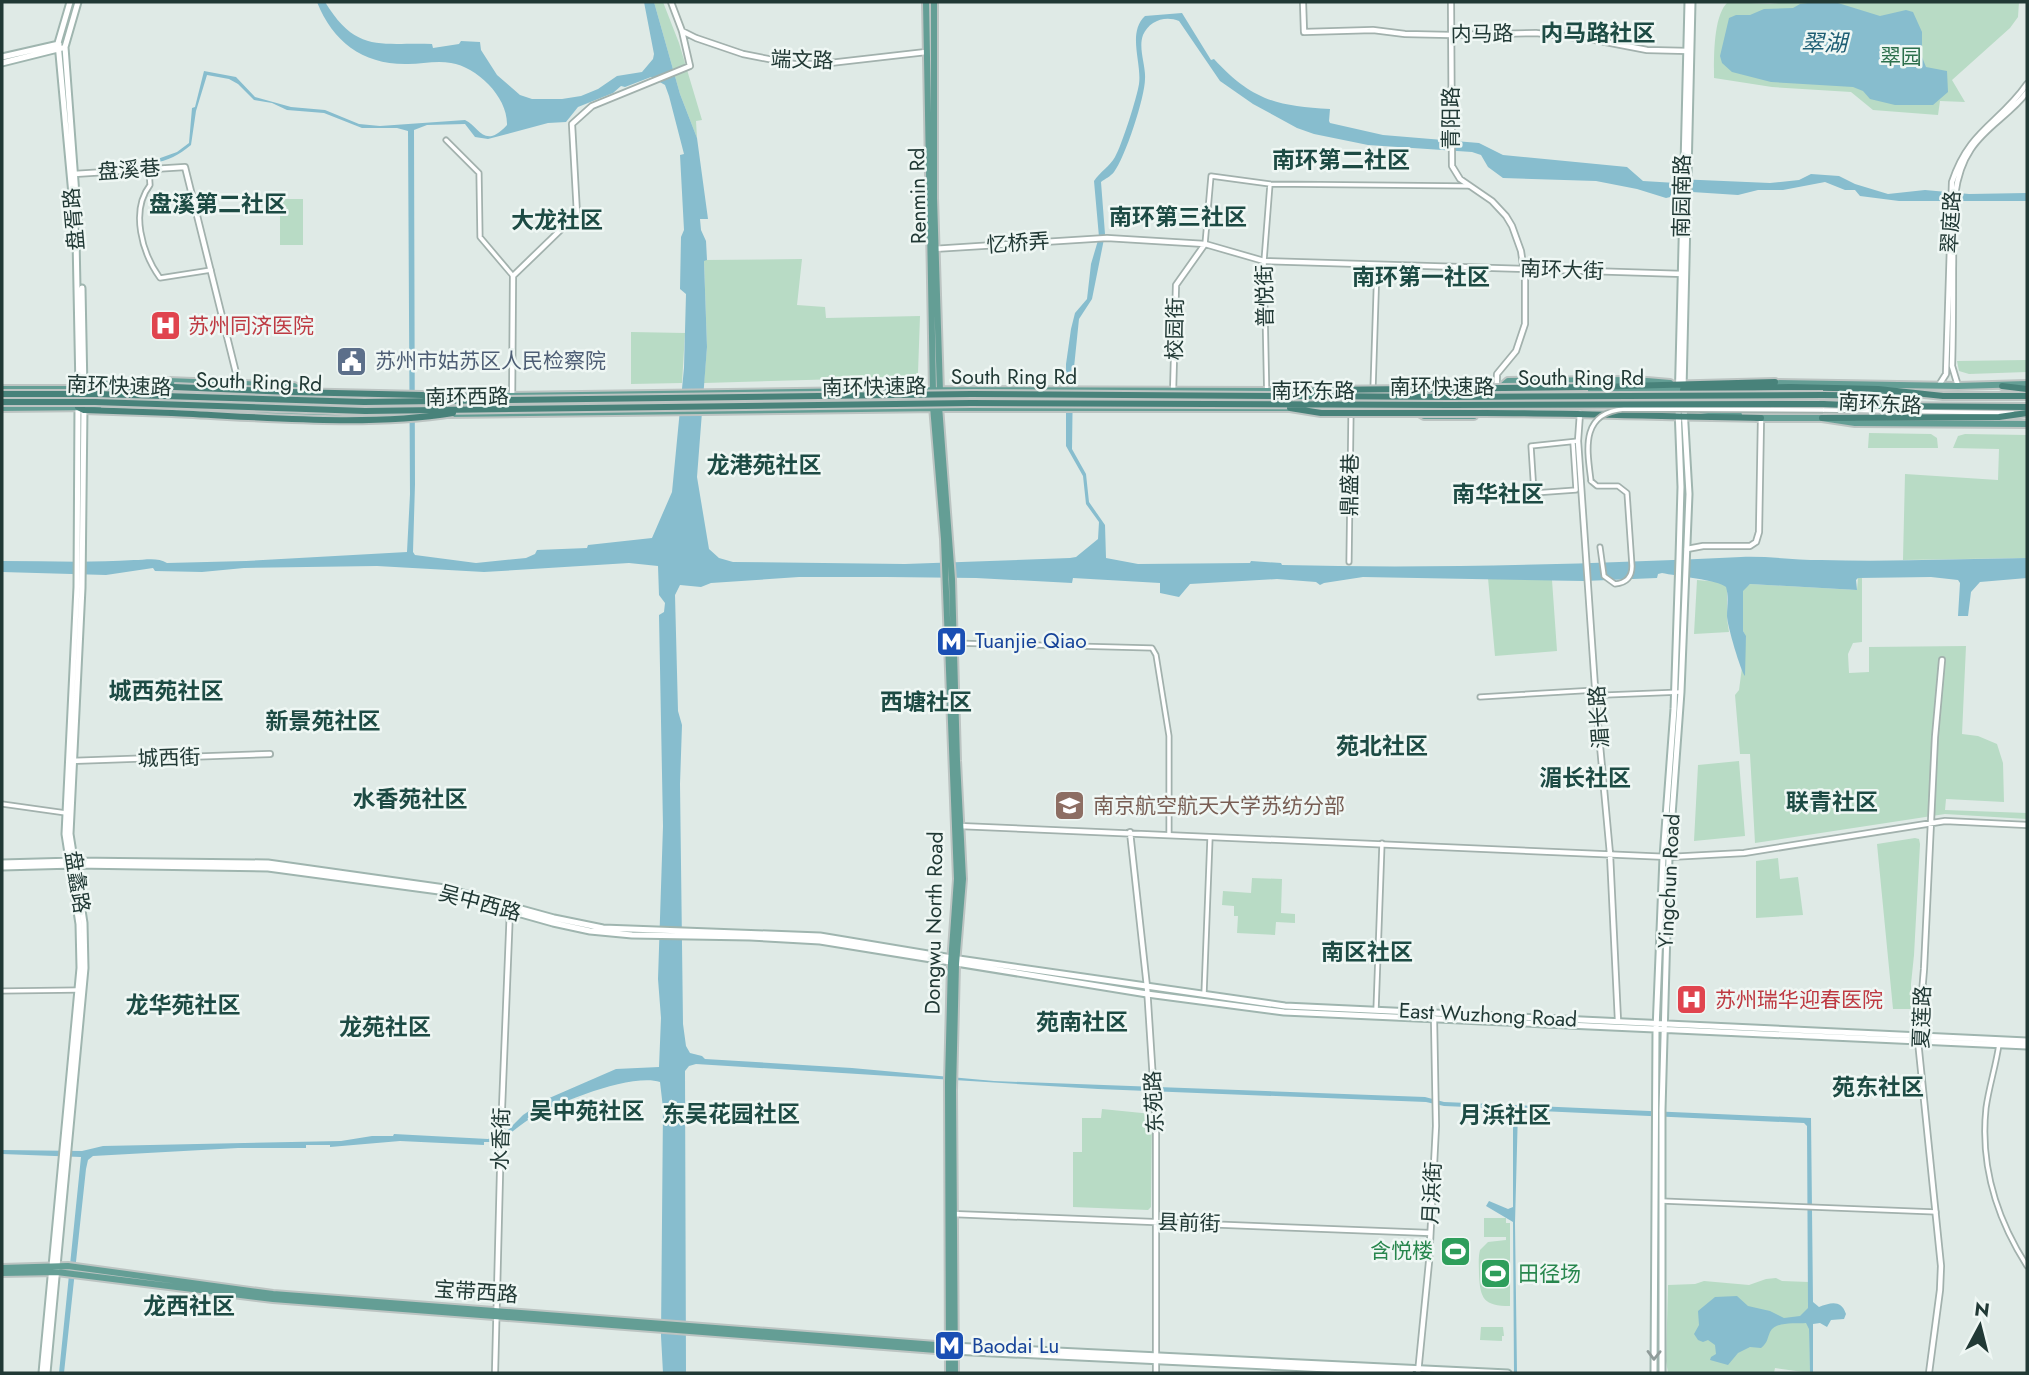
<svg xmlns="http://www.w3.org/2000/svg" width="2029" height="1375" font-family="Jost,'Noto Sans SC',sans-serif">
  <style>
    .green { fill: #b8dbc5 }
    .water { fill: #87bdce; fill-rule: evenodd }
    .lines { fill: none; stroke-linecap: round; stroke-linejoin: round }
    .minor-casing { stroke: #a2b1ad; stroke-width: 7 }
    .tertiary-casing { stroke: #a2b1ad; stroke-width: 8 }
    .secondary-casing { stroke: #9fb5af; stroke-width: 9 }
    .primary-casing { stroke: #bcc4c2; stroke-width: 10 }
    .trunk-casing { stroke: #bcc4c2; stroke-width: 10 }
    .minor { stroke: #fff; stroke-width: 3.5 }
    .tertiary { stroke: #fff; stroke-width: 4.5 }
    .secondary { stroke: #fff; stroke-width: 5 }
    .primary { stroke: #649e95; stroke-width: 6 }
    .trunk { stroke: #48827a; stroke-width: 6 }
    .minor-bridge-casing { stroke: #a2b1ad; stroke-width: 7; stroke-linecap: butt }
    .trunk-bridge-casing { stroke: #bcc4c2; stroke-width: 10; stroke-linecap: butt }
    .minor-bridge { stroke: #fff; stroke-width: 3.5 }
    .trunk-bridge { stroke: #48827a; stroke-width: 6 }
    .oneway { stroke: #909c9a }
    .labels { text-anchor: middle; stroke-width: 5; stroke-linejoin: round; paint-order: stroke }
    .street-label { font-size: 21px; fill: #213935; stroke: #eff7f4 }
    .park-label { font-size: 21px; fill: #2c6f4c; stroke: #eff7f4 }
    .health-label { font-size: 21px; fill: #be3a42; stroke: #eff7f4; text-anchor: start }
    .service-label { font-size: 21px; fill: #4e5e75; stroke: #eff7f4; text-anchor: start }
    .transit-label { font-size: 21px; fill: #164399; stroke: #eff7f4; text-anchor: start }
    .education-label { font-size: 21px; fill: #785e54; stroke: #eff7f4; text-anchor: start }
    .leisure-label { font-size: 21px; fill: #27864d; stroke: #eff7f4; text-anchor: end }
    .neighbourhood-label { font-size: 23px; font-weight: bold; fill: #1d4b44; stroke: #eff7f4 }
    .water-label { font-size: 23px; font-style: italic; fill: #1d5d73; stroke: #eff7f4 }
  </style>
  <rect width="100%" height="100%" fill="#dfeae6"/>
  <!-- green -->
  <path class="green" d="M654,2H663L679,43L702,120L696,121L697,138L680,94Z
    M1728,2L1770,4L1790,2H2019L2018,17L2010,28L1952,80L1965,102L1940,101L1938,115L1873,110L1851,92L1772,87L1714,78C1714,58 1713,15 1728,2Z
    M280,199H303V245H280Z
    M802,259L797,305L825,307L826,318L920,316L918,373L912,377L704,383L707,347L704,260Z
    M631,332L685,333L682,383L631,384Z
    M2027,360V372L1969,374L1959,371L1957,361Z
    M1869,433L1931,434L1937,438L1938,448H1868Z
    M1965,434L2027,435V558L1903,560L1905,474L1998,480L1999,449L1953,448L1958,436Z
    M1488,578L1552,580L1557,651L1495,656Z
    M1858,578H1862V642L1853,643L1848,654L1849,673L1869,672V647L1966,646L1962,734L1978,736L1997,744L2003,763L2004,802L1946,799L1945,810L2027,813V819L1945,814L1755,843L1750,754H1740L1735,695L1739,690L1746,637L1743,631V590L1750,584L1857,590Z
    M1697,580L1719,582L1727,587V619L1729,632L1694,634Z
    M1739,761L1745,836L1694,841L1698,765Z
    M1915,838L1919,839L1920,844L1914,955L1911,984V1009H1893L1877,844Z
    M1778,858L1780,879L1798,877L1803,915L1756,918V861Z
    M1252,878L1282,879L1281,913L1295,914V923L1276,922L1275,935L1237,933L1238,916H1234V906L1222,905L1223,891L1251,893Z
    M1102,1109L1152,1114L1151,1207L1148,1210L1073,1207V1152H1082V1118H1101Z
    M1484,1218H1506V1223H1510V1306C1484,1306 1480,1299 1479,1274C1479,1266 1478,1258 1480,1250L1488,1242L1506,1240V1237H1484Z
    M1776,1278L1782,1281L1809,1282L1810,1373L1775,1368L1774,1373H1668L1666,1361L1668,1285L1695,1284L1704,1281L1749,1285L1766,1279Z
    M1481,1327H1503L1504,1336H1502V1341L1480,1340Z"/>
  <!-- water -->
  <path class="water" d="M317,2H325C357,54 380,42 432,44L433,48L459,44L461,41L480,42L481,50L497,75L520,95L532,99H562L581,96L598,89L617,76L642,72L653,59L654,54L644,2H654L680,94L697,138L708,219H700L701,230L706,241L707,260L704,261L707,347L697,477L709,549L719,558L733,562L905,564L1070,558L1076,557L1098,539L1099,522L1086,504L1083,476L1066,446V364L1071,329L1075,313L1087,299L1091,264L1099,237L1094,181C1100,172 1110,166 1115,157C1122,145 1137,97 1139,84C1142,63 1127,33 1145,16L1182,13L1211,60L1214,59C1252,100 1276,106 1330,109L1329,121L1330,123L1383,135L1479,143L1503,155L1627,167L1643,181L1676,183L1677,179L1770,183L1799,180L1811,174L1839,176L1855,184L1888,194L1925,190L1969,194L2027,193V201H1899L1860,196L1855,190H1845L1825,182L1783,190H1758L1738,195L1692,192L1666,198L1637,189L1596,181L1503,178L1488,167L1481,155L1472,152L1368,145L1314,134L1297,128L1253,104L1220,81L1179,21C1165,15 1149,21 1143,35C1138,48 1146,66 1145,79C1145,97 1125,158 1114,172C1111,176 1105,179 1101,182L1105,234L1092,299L1079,319L1073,377L1072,449L1086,474L1089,502L1105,525L1106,558L1138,564L1250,563L1251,561L1281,563L1282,565C1435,569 1588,564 1741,557C1768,556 1795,560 1821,560C1889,562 1959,559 2027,558V578L1980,582L1971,592L1968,616H1958L1960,583L1958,580L1931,577L1858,578L1856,580L1857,590L1750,584L1743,591V631L1746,636L1745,676C1741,672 1727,625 1727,616C1727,606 1729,597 1726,587C1718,580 1676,576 1662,573L1658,574L1657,578L1584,581L1363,577L1324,583L1320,585L1316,582L1277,579L1190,584L1179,597L1160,593V583L1073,578L1072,583L976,578L887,577H799L711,583L701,587L680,585L675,595L678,711L682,725L680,784L683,1024L686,1046L690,1053L702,1056L705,1059L852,1068L994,1081L1425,1097L1444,1102L1811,1118L1813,1302L1819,1307C1830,1303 1841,1299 1846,1314L1844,1319L1831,1320L1827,1327L1820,1323L1813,1324V1373H1810L1809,1329L1806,1323C1795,1324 1776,1321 1770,1332C1767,1339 1768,1342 1761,1348L1750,1347L1738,1353L1728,1365L1710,1360L1711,1357L1716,1354L1715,1345L1708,1340L1703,1342L1698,1340L1694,1334L1699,1325L1698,1311L1715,1297L1737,1296L1748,1306L1770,1311L1784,1318L1800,1316L1808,1308L1807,1126L1804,1123L1518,1110L1515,1223L1517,1373H1514L1513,1222L1486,1206L1489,1201L1508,1209L1513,1207V1109L1444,1106L1426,1102L1098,1089L696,1064L689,1066L685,1071L686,1373H663L661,1336L663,1108L660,1082C631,1073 557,1103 531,1118C514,1128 505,1143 484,1142V1145L400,1141L330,1147V1145H306V1148H238L93,1156L88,1160L86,1169L64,1373H59L81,1157L2,1154V1150L82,1151L103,1146L341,1141L372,1136H393L394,1134L488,1139L506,1132L523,1115L547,1099L616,1069L659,1067L661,1018L658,979L663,826L659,615L664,612L665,603L659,595L658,566L629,563L484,572L377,566L244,568L202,572L155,571L153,568L106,575L2,572V561C46,561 90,563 134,560C145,560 158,557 167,563L246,561L407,552L410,494L408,131L397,128H362L324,113L287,110L272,103L254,100L238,84L229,79L207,75L196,111L191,145C179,155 168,161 153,163L152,161L177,152L189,143L192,108L195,107L204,71L236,77L255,97L291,107L325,110L359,124L380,126L465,120C480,127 484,150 507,125C508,97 477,67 451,63C437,60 422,64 408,64C363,65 333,42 317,2ZM651,77L665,85L669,96L684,154L680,155L684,230L681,237L680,289L686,294L684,368L672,492L652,538L588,545L587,548L537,550L535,554L526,558L476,563L415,555L413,552L415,484L414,130L427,125L465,124L475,137L488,139L548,123L566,122L578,107L613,93L621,86L625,87Z
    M1815,2L1838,3L1880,16L1906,10L1913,12L1922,32V57L1926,67L1947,71L1948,92L1933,105H1895L1870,99L1863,91L1853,87L1771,82L1732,72L1722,63L1720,56L1729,18L1736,15H1750L1764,9L1793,8L1800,4Z"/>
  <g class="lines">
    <defs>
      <path id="minor" d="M446,140L479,173L480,237L513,276
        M149,169L150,185C130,211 142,253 160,278L211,270
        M1205,244L1211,176L1270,184L1469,186
        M1373,389L1377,265
        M1267,406L1264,261L1270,184
        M1823,410L2013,413
        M1573,443L1576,490L1534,493L1531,446L1578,441
        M1591,481L1597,486H1618L1627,493L1632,566C1632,576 1627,583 1615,584L1604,576L1600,547
        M1349,562L1351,414
        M953,643L1152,648L1156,655L1169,736V834
        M1480,697L1596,690L1606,695L1681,692
        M2,804L66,813
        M2,991L78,990
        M1204,994L1210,838
        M1376,1010L1382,843
        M1999,1044C1996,1066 1989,1086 1986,1108C1980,1165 1997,1219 2027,1266
        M1662,1201L1936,1212"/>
      <path id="tertiary" d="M1303,2L1304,32L1373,30L1405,34L1451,35L1536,33L1595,40L1647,50L1689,51
        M1451,2L1452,166L1460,179L1492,201L1506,216L1512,226L1521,251L1525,279V324L1516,351L1497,374L1496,407
        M682,31L696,38L743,54L794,64H821L926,52
        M74,174L185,167L239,385
        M933,249L1107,238L1205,244L1264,261L1684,274
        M1939,385L1946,374L1952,182C1969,130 1999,124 2027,84
        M1958,386L1952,366C1953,334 1953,301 1953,269C1954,230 1948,183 1971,149C1986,126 2011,114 2027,92
        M1173,393L1176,285L1205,244
        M512,410L513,276L577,214L572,124L592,106L690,66L682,31L671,2
        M1580,413L1578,441L1596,702L1610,854L1618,1021
        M1687,549L1703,546H1750L1756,542L1759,532L1761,418
        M70,761L270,754
        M959,826L1669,857L1744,853L1945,821L2027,825
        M1130,832L1147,987L1156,1127V1373
        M952,1214L1430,1233
        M495,1373L501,1133L510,909
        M1418,1373L1429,1262L1436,1126L1434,1018
        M1929,1373L1940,1290L1941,1266L1918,1041L1924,969L1935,737L1942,660"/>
      <path id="secondary" d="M70,2L58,43L76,238L79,390
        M2,57L59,44
        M2,63L62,48
        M78,222L65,47L78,2
        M82,288L84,390
        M2,863L74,861L268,863L445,888L554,918L603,928L820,936L952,958L1285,1006L2027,1041
        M2,867L75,865L268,868L439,891L553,923L590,931L632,935L750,937L820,941L1147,994L1284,1012L2027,1046
        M952,1346L1508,1373
        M952,1351L1411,1373
        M42,1373L80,968L79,924L65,834L77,587L78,403
        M47,1373L85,968L84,923L70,834L82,588L84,407
        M1654,1373L1656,1030L1663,857L1674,709L1679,558L1681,487L1678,408L1688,2
        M1662,1373V1110L1669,857L1681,692L1689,494L1683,390L1692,2"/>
      <path id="primary" d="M926,2L933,392
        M934,2V198L940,392
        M1771,383L1958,386L2027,384
        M85,388C111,377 141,391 168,381L294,386L305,393
        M2,389H83L171,393
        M1499,389L1508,381L1635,380L1670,383
        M1466,391L1687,390
        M186,394L402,397
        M445,397L933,390L1302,391
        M2,399H84
        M933,406L944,539L957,879L951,963L948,1082L949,1373
        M939,406L952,579L957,761L963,879L956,964L953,1090L955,1373
        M2,408L98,407
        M1306,408H1442
        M1701,410L1739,415
        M207,412L288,415H416
        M1419,413L1424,416H1474
        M448,414L939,408H1295
        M1757,418H1822L1855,423L2027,424
        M2,1268L68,1266L273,1294L949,1346
        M2,1273L57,1272L273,1299L949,1351"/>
      <path id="trunk" d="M154,386L174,387
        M2002,386L2027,389
        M1588,387L1775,382
        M1683,390L1790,387L1878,389L1943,396
        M1823,395L1910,396
        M1942,396H2027
        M1823,404L1870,406L2027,407
        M78,407L84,410L172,413
        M1485,413C1577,413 1669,417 1761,418
        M1822,418L1999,417L2027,413"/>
    </defs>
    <!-- minor casing -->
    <use href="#minor" class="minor-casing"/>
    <!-- tertiary casing -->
    <use href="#tertiary" class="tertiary-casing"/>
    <!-- secondary casing -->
    <use href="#secondary" class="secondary-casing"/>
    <!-- primary casing -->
    <use href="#primary" class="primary-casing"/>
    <!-- trunk casing -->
    <use href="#trunk" class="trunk-casing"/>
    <!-- minor -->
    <use href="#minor" class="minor"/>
    <!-- tertiary -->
    <use href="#tertiary" class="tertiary"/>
    <!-- secondary -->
    <use href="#secondary" class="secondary"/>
    <!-- primary -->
    <use href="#primary" class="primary"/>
    <!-- trunk -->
    <use href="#trunk" class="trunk"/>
    <defs>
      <path id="minor-bridge" d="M1591,481C1587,449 1580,413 1624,409L1823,410"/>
      <path id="trunk-bridge" d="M174,387L291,392L422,395L450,398
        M1299,392L1320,390L1588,387
        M2,394H96L364,402L971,394L1450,397L1823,395
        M2,402H95L365,411L971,403L1450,405L1823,404
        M1290,408L1321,413H1485
        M172,413C262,417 366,427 453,413"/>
    </defs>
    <!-- minor-bridge casing -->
    <use href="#minor-bridge" class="minor-bridge-casing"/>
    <!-- trunk-bridge casing -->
    <use href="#trunk-bridge" class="trunk-bridge-casing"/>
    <!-- minor-bridge -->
    <use href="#minor-bridge" class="minor-bridge"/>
    <!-- trunk-bridge -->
    <use href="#trunk-bridge" class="trunk-bridge"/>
  </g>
  <!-- one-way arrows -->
  <defs><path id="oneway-chevron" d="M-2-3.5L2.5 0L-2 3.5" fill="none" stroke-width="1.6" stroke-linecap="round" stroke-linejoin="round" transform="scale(1.75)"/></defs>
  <use class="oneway" href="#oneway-chevron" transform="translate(1654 1355) rotate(91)"/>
  <!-- icons -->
  <defs>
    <symbol id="hospital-square" viewBox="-11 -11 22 22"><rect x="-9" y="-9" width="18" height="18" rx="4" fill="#e0444e" stroke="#eff7f4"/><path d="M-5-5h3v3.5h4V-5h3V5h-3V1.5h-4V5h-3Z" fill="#fff"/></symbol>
    <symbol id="civic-square" viewBox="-11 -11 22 22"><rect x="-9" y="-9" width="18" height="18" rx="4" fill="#5c6f8a" stroke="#eff7f4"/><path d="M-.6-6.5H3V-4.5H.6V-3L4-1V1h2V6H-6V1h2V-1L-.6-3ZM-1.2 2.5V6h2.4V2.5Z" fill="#fff"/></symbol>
    <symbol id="metro-square" viewBox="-11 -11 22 22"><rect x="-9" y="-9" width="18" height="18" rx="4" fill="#1a4fb4" stroke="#eff7f4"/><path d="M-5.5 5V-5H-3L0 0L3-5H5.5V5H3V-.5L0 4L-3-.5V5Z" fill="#fff"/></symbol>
    <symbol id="university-square" viewBox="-11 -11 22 22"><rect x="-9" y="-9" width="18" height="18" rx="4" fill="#8d6e63" stroke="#eff7f4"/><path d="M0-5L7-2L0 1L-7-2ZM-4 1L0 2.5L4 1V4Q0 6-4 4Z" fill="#fff"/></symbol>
    <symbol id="stadium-square" viewBox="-11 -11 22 22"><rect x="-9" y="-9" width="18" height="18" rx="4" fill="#2e9e5b" stroke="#eff7f4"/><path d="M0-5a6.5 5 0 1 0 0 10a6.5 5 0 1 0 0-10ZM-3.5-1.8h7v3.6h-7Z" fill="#fff"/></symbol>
  </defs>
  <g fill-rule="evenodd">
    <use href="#hospital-square" x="148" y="308" width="35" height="35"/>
    <use href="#civic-square" x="334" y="344" width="35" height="35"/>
    <use href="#metro-square" x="934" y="624" width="35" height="35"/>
    <use href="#university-square" x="1052" y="788" width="35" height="35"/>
    <use href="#hospital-square" x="1674" y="982" width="35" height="35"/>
    <use href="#stadium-square" x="1438" y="1234" width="35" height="35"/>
    <use href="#stadium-square" x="1478" y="1256" width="35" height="35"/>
    <use href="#metro-square" x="932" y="1328" width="35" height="35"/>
  </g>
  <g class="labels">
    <!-- street labels -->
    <g class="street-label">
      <text transform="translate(1482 34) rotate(-1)" y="7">内马路</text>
      <text transform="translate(802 60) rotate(2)" y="7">端文路</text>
      <text transform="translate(1451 118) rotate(-90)" y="7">青阳路</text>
      <text transform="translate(129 170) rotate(-4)" y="7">盘溪巷</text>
      <text transform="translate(918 196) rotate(-91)" y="7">Renmin Rd</text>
      <text transform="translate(1682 196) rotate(-89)" y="7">南园南路</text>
      <text transform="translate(74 219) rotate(-95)" y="7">盘胥路</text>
      <text transform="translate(1951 222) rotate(-87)" y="7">翠庭路</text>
      <text transform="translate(1018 243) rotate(-4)" y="7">忆桥弄</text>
      <text transform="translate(1562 270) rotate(2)" y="7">南环大街</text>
      <text transform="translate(1265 296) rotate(-91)" y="7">普悦街</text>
      <text transform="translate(1175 329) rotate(-89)" y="7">校园街</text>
      <text x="1014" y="384">South Ring Rd</text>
      <text x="1581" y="385">South Ring Rd</text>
      <text transform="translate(259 382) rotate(2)" y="7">South Ring Rd</text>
      <text transform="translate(119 386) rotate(2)" y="7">南环快速路</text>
      <text transform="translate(874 387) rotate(-1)" y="7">南环快速路</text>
      <text x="1442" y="394">南环快速路</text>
      <text x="1313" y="398">南环东路</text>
      <text transform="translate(467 397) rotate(-1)" y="7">南环西路</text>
      <text transform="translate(1880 404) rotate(3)" y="7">南环东路</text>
      <text transform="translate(1350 485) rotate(-89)" y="7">鼎盛巷</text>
      <text transform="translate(1599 717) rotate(-94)" y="7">湄长路</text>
      <text transform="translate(169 758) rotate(-2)" y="7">城西街</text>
      <text transform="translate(1669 881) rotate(-87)" y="7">Yingchun Road</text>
      <text transform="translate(77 882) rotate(81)" y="7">盘蠡路</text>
      <text transform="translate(480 903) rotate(15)" y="7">吴中西路</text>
      <text transform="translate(934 923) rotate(-89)" y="7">Dongwu North Road</text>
      <text transform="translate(1488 1015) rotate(3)" y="7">East Wuzhong Road</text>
      <text transform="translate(1922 1017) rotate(-88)" y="7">夏莲路</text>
      <text transform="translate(1154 1102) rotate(-93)" y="7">东苑路</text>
      <text transform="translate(501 1139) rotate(-88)" y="7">水香街</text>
      <text transform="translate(1432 1193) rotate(-87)" y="7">月浜街</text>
      <text transform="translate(1189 1223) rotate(2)" y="7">县前街</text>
      <text transform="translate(476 1292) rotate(4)" y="7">宝带西路</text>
    </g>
    <!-- park labels -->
    <g class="park-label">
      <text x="1901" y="64">翠园</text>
    </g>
    <!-- health labels -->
    <g class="health-label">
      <text x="188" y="333">苏州同济医院</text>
      <text x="1715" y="1007">苏州瑞华迎春医院</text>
    </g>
    <!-- service labels -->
    <g class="service-label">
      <text x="375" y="368">苏州市姑苏区人民检察院</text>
    </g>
    <!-- transit labels -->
    <g class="transit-label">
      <text x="975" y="648">Tuanjie Qiao</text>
      <text x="972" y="1353">Baodai Lu</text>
    </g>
    <!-- education labels -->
    <g class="education-label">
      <text x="1093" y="813">南京航空航天大学苏纺分部</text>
    </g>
    <!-- leisure labels -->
    <g class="leisure-label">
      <text x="1433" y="1258">含悦楼</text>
      <text x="1518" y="1281" text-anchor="start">田径场</text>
    </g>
    <!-- neighbourhood labels -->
    <g class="neighbourhood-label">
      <text x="1598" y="41">内马路社区</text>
      <text x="1341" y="168">南环第二社区</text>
      <text x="218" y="212">盘溪第二社区</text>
      <text x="1178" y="225">南环第三社区</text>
      <text x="557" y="228">大龙社区</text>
      <text x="1421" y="285">南环第一社区</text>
      <text x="764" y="473">龙港苑社区</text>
      <text x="1498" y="502">南华社区</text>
      <text x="166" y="699">城西苑社区</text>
      <text x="926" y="710">西塘社区</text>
      <text x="323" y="729">新景苑社区</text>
      <text x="1382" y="754">苑北社区</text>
      <text x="1585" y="786">湄长社区</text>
      <text x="410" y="807">水香苑社区</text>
      <text x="1832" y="810">联青社区</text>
      <text x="1367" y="960">南区社区</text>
      <text x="183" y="1013">龙华苑社区</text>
      <text x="1082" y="1030">苑南社区</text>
      <text x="385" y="1035">龙苑社区</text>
      <text x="1878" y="1095">苑东社区</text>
      <text x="587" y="1119">吴中苑社区</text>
      <text x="731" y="1122">东吴花园社区</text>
      <text x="1505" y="1123">月浜社区</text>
      <text x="189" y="1314">龙西社区</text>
    </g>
    <!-- water labels -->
    <g class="water-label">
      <text x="1824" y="51">翠湖</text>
    </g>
  </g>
  <!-- border -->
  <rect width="2029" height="1375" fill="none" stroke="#213935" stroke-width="7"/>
  <!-- north arrow -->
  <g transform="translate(1980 1326) rotate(7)" stroke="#eff7f4" stroke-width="5" paint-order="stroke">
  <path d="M0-5L12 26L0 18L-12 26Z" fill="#213935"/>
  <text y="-10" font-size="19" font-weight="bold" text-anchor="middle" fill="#213935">N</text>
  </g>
</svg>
